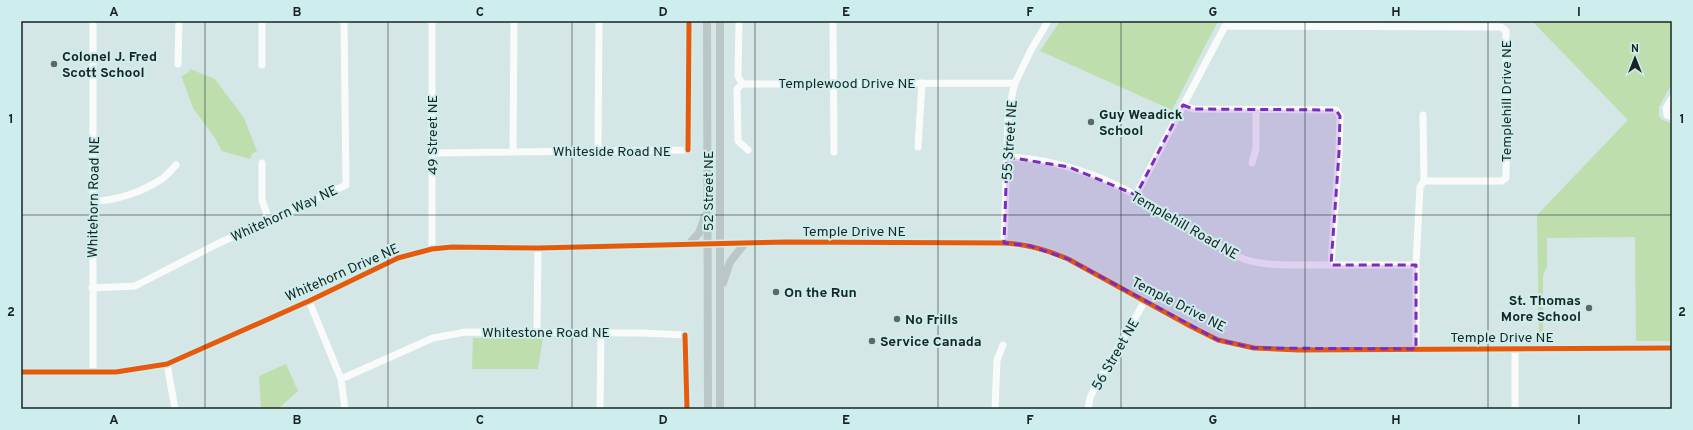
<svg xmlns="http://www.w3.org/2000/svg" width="1693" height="430" font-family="Overpass,sans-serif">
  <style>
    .green { fill: #bedeae }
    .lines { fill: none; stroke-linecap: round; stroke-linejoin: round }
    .minor { stroke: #f9fbfb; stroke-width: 7 }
    .major { stroke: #bbc6c7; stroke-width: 8 }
    .cycleway-casing { stroke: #cdeeec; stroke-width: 8 }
    .cycleway { stroke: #e8590c; stroke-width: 5 }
    .marked { fill: #7b2cbf; fill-opacity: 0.2; stroke: #7b2cbf; stroke-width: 3; stroke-dasharray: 8 5; stroke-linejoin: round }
    .grid { fill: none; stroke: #192524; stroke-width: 1; stroke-opacity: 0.55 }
    .poi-dot { fill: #5b6968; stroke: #cdeeec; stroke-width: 1.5 }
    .labels { text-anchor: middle; stroke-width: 4; stroke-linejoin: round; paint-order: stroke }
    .poi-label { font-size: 14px; font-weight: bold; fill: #192524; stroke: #cdeeec; text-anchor: start }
    .street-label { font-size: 14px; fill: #192524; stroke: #cdeeec }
    .neatline { fill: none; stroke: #192524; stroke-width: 1.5 }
    .grid-label { font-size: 13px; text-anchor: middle; font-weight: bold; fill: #192524 }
  </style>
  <rect width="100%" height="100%" fill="#d5e6e6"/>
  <!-- green -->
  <path class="green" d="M1060,21H1218L1172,110L1040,51Z
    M1532,21H1672V83L1659,107V116L1661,119L1672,124V341H1636L1635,237L1547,238V267L1543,276V340L1539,341L1537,215L1628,120Z
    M190,69L215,79L244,118L257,151L252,154L250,159L222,151L215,138L193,108L182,78V76L189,72Z
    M473,338H543L538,369H472Z
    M286,364L298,391L278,409H261L259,376Z"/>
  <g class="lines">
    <!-- minor -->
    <path class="minor" d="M262,21V65
      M432,21V249
      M739,21L738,76L742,84
      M833,21L834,152
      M178,64L179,21
      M742,84L1015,83
      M742,84L737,89L738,141L748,150
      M1672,98L1666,108L1667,115L1672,117
      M1183,105L1193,109L1336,110L1340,116L1339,153L1331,265
      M1423,115L1424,181
      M918,147L922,83
      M598,151L599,21
      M513,152L514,21
      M432,153L688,150L689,21
      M1007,157C1050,158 1099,174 1137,196C1162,210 1186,227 1212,241C1223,248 1234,256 1247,260C1260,264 1275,265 1289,265H1416
      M262,163V200L269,220
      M1252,163L1256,149V110
      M1136,195L1225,26L1501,27L1506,31V178L1502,181H1424L1420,187L1416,265V349
      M94,201C115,201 142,192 160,180C166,177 171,170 176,165
      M1004,243L1008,118L1013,90L1015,83L1031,50L1048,21
      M92,288L135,286L217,244L346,185L344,21
      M309,301L341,379L345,409
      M537,333L538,248
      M1515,349V409
      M167,364L175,409
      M21,372H116L167,364L309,301L398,258L432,249L452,247L538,248L787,242L1004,243C1027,244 1047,250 1068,259L1192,327L1218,340L1254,348L1299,350L1672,348
      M93,372V21
      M341,379L433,338L466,332L642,333L685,335L687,409
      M600,409L601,333
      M995,409L997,360L1003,345
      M1088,409L1090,398L1096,385L1145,301"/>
    <!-- major -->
    <path class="major" d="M707,21L708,409
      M689,244L699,233L705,216
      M723,283L730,262L745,243
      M720,409V21"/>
    <defs>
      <path id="cycleway" d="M688,150L689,21
        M685,335L687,409
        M21,372H116L167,364L309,301L398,258L432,249L452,247L538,248L787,242L1004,243C1027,244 1047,250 1068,259L1192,327L1218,340L1254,348L1299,350L1672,348"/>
    </defs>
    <!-- cycleway casing -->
    <use href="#cycleway" class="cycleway-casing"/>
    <!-- cycleway -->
    <use href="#cycleway" class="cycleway"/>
  </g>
  <!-- marked area -->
  <path class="marked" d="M1183,105L1193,109L1336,110L1340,116L1339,153L1331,265H1416V349L1254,348L1218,340L1068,259L1030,246L1004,243L1007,157L1069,167L1136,195Z"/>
  <!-- grid -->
  <path class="grid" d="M205,21V409M388,21V409M572,21V409M755,21V409M938,21V409M1121,21V409M1305,21V409M1488,21V409M21,215H1672"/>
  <!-- markers -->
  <g class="poi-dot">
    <circle cx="54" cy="64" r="4"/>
    <circle cx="1091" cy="122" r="4"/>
    <circle cx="776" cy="292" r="4"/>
    <circle cx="1589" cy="308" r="4"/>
    <circle cx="897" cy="319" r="4"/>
    <circle cx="872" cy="341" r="4"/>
  </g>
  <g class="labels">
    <!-- poi labels -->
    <g class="poi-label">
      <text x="62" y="61">Colonel J. Fred<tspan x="62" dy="16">Scott School</tspan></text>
      <text x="1099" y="119">Guy Weadick<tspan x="1099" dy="16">School</tspan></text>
      <text x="784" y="297">On the Run</text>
      <text x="1581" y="305" text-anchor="end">St. Thomas<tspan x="1581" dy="16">More School</tspan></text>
      <text x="905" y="324">No Frills</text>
      <text x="880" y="346">Service Canada</text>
    </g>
    <!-- street labels -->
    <g class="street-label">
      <text x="847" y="88">Templewood Drive NE</text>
      <text transform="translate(1506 101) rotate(-90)" y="5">Templehill Drive NE</text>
      <text transform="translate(432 135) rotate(-90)" y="5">49 Street NE</text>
      <text transform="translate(1009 140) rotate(-86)" y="5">55 Street NE</text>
      <text x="612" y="156">Whiteside Road NE</text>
      <text transform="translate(708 191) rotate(-90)" y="5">52 Street NE</text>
      <text transform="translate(93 197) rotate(-89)" y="5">Whitehorn Road NE</text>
      <text transform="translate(284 213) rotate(-25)" y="5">Whitehorn Way NE</text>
      <text transform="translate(1185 225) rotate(30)" y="5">Templehill Road NE</text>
      <text x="854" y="236">Temple Drive NE</text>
      <text transform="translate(342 272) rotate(-24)" y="5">Whitehorn Drive NE</text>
      <text transform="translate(1179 304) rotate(27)" y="5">Temple Drive NE</text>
      <text x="546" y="337">Whitestone Road NE</text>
      <text x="1502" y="342">Temple Drive NE</text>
      <text transform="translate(1115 354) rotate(-60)" y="5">56 Street NE</text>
    </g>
  </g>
  <!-- border -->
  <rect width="1693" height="430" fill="none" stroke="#cdeeec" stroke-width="44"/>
  <!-- north arrow -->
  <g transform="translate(1635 58)" stroke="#cdeeec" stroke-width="3" paint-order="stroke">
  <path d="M0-3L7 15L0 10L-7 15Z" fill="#192524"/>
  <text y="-6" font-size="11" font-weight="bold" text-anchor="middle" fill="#192524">N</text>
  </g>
  <rect x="22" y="22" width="1649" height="386" class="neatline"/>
  <g class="grid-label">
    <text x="114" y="16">A</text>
    <text x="297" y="16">B</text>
    <text x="480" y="16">C</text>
    <text x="663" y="16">D</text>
    <text x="846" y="16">E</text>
    <text x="1030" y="16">F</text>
    <text x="1213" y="16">G</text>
    <text x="1396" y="16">H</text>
    <text x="1579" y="16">I</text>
    <text x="11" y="123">1</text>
    <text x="1682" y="123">1</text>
    <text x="11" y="316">2</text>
    <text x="1682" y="316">2</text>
    <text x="114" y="424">A</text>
    <text x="297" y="424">B</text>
    <text x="480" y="424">C</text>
    <text x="663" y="424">D</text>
    <text x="846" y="424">E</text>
    <text x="1030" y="424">F</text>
    <text x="1213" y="424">G</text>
    <text x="1396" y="424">H</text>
    <text x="1579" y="424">I</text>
  </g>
</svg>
